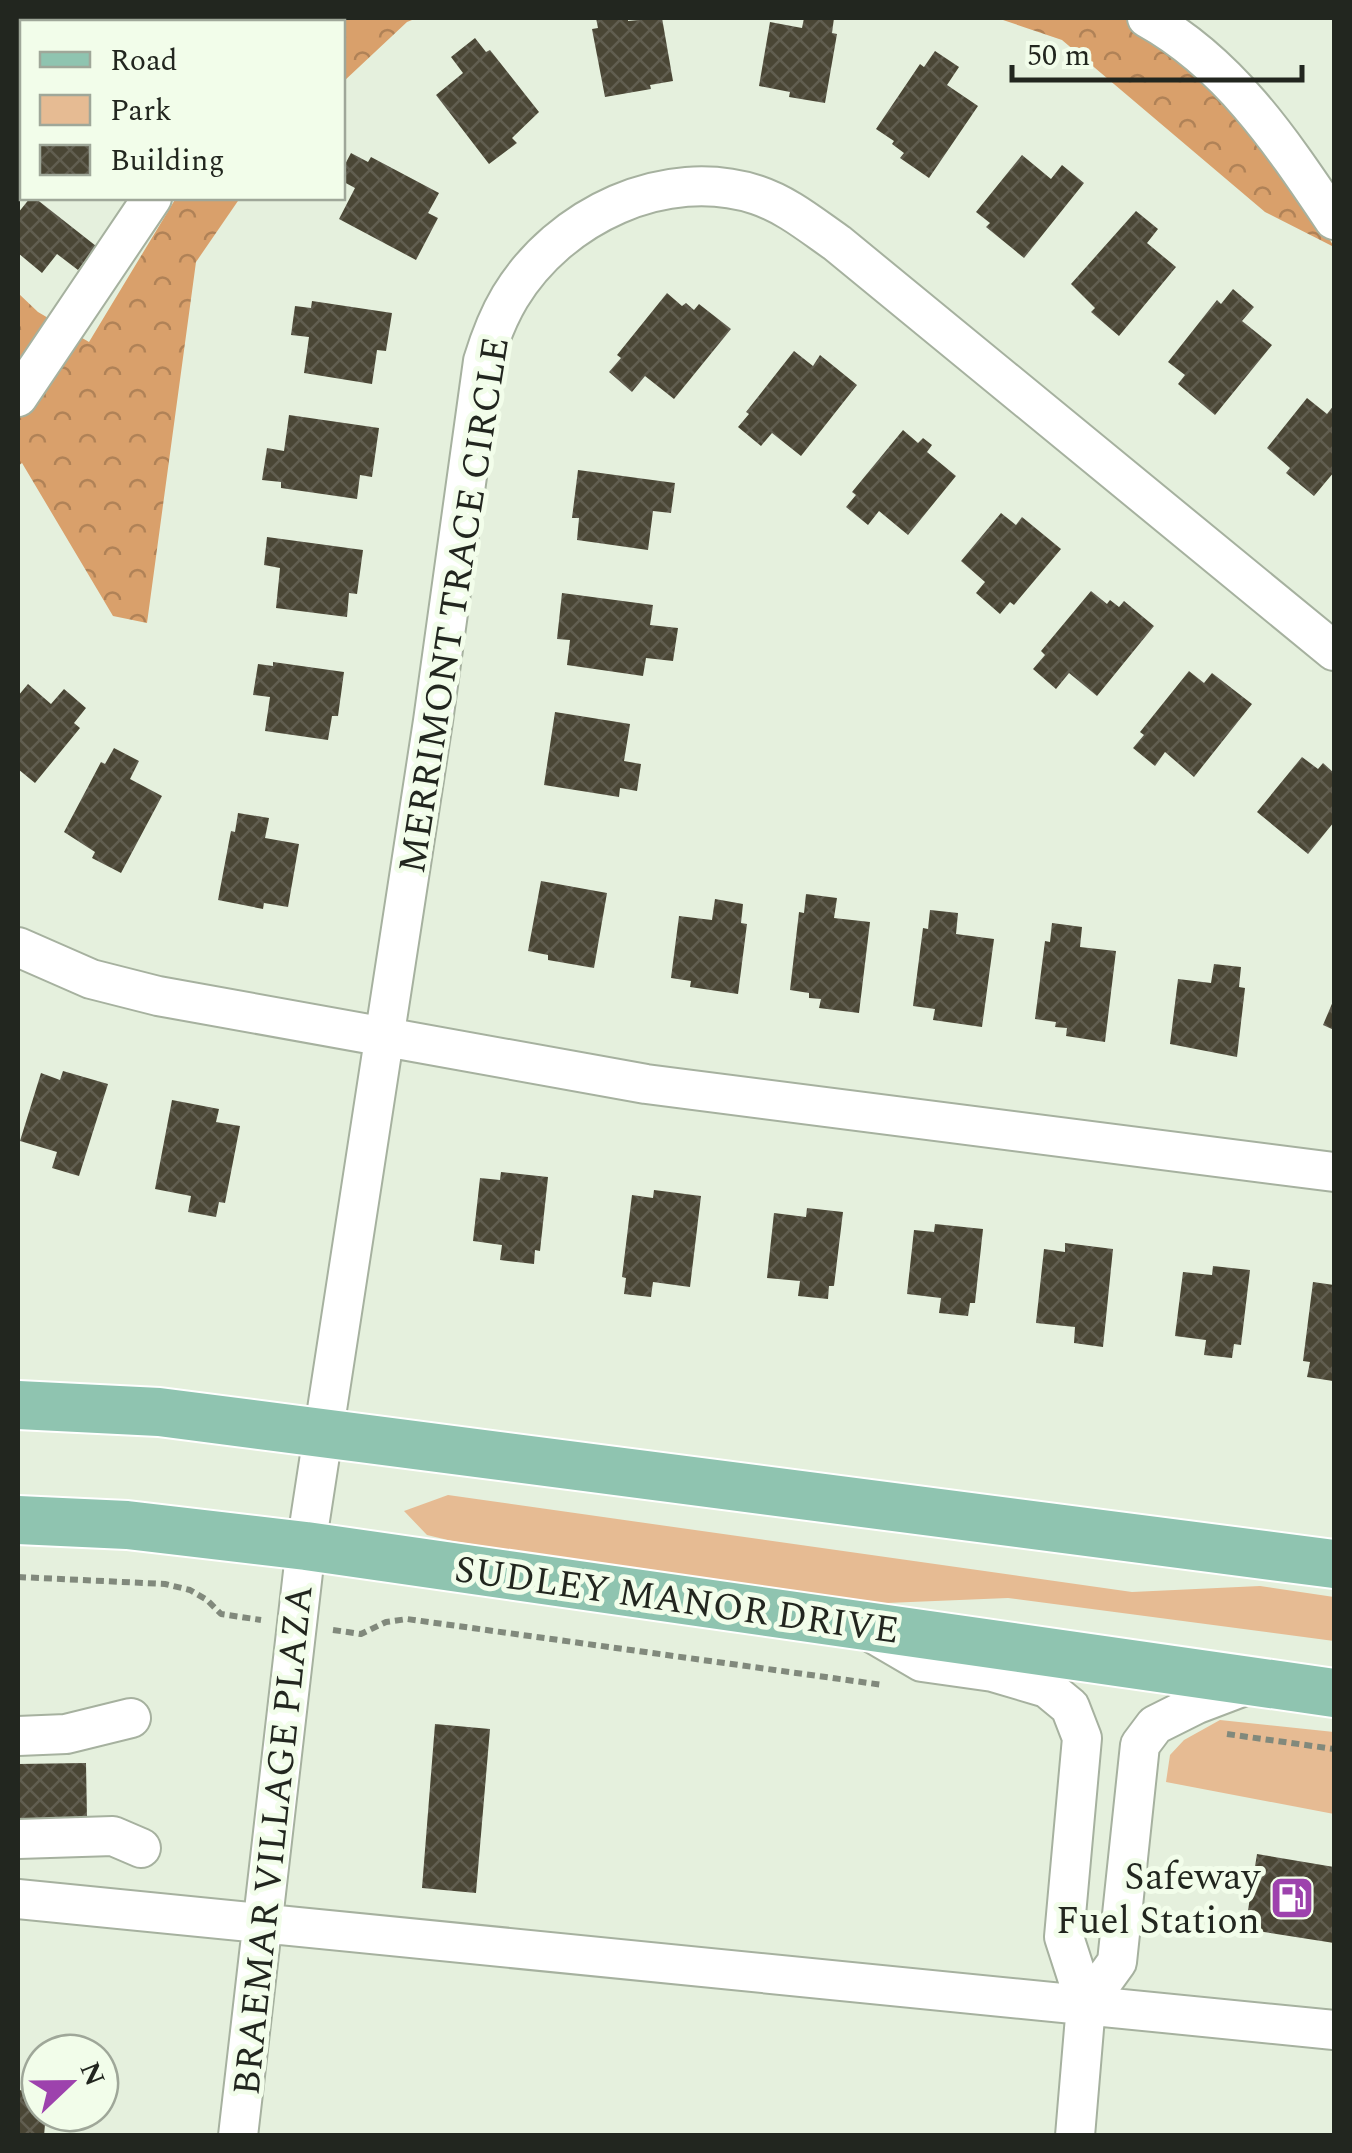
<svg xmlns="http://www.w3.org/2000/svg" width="1352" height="2153" font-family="Spectral,serif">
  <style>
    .green { fill: #e6bb93 }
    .forest { fill: url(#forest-crowns) }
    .building { fill: url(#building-cross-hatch) }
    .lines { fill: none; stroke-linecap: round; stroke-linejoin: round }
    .minor-casing { stroke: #a6b19f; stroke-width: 42 }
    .major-casing { stroke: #fff; stroke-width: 52 }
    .path { stroke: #81897c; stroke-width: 6; stroke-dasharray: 8 5; stroke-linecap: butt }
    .minor { stroke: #fff; stroke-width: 38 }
    .major { stroke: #8fc4b0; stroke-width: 48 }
    .labels { text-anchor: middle; stroke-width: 10; stroke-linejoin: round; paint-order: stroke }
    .street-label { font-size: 38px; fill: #22261f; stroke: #f2fdea }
    .poi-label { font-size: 38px; fill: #22261f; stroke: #f2fdea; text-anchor: end }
  </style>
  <defs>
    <pattern id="forest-crowns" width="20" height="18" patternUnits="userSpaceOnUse" patternTransform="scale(2.5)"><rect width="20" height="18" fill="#d9a06b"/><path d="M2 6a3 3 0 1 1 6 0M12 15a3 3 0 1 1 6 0" fill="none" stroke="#b08257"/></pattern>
    <pattern id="building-cross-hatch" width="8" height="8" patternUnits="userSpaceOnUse" patternTransform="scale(2.5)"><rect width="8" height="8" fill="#4a4635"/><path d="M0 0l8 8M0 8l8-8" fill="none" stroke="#615e50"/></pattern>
  </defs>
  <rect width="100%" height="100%" fill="#e5f0dd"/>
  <!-- green -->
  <path class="green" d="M448,1495L1132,1592L1260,1586L1334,1597V1641L1008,1598L862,1604L452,1541L427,1535L404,1511Z
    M1220,1720L1334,1732V1814L1166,1782L1170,1755L1184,1740Z"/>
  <!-- forest -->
  <path class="forest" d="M234,18H417L407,22L343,82L342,22H242Z
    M997,18H1131L1204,76L1308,203L1334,247L1265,212L1062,40Z
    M176,198H240L196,262L147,623L113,616L22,463L18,466V293L38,312L89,342Z"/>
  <!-- building -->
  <path class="building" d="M596,18H628V21L662,18L673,81L650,85L651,89L605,97L592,29L598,28Z
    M804,18H834L832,33L837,34L825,103L789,97L790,92L759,86L770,22L802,28Z
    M475,38L486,52L490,50L539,112L512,138L517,143L489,164L436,95L463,73L451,57Z
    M935,51L959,67L947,85L978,106L929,178L900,158L904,153L892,144L894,141L876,129L920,64L924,67Z
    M351,153L368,162L371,157L439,193L428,213L438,218L416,260L339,219L355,188L342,181V170Z
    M1022,155L1051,179L1062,165L1084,183L1024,258L986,227L990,223L976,212Z
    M30,198H35L96,246L78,270L57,254L42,273L18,253V213Z
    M1136,211L1158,229L1147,243L1176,267L1119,336L1091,312L1095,308L1071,284Z
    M1233,289L1254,307L1242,321L1272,345L1215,415L1178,384L1185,375L1168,362L1217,300L1221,304Z
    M667,293L682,306L686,303L694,310L699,304L731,329L674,399L645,376L632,392L609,372L621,358L617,355Z
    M312,301L392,313L386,351L377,350L372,384L304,373L309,337L291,335L295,306L311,308Z
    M794,351L813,366L820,355L857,385L801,456L772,433L761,446L738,427L749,414L746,412Z
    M1307,398L1327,414L1334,405V472L1314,496L1286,473L1290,468L1267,448Z
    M289,415L379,428L372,477L360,475L357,499L281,488V482L262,480L267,448L284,451Z
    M903,430L918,443L923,438L932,445L927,452L956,476L908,535L879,511L868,525L846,507L856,495L852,492Z
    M578,470L675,483L671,513L653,511L648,550L577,540L579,518H572Z
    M1001,513L1016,525L1022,517L1061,549L1014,605L1010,602L1000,614L976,593L985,582L961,561Z
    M267,537L363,550L357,594L349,593L347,617L276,608L280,568L264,565Z
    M1091,591L1107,604L1110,600L1119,607L1124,601L1154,626L1097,696L1069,673L1056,689L1033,669L1045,655L1041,651Z
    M562,593L653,605L650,625L678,628L673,661L646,658L643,676L567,665L570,640L557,639Z
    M273,662L344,672L338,716H332L328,740L265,731L270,697L253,695L258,664L273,666Z
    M1189,671L1204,683L1212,673L1252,704L1194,777L1165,752L1155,766L1133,748L1144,735L1140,732Z
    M28,684L51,704L64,689L86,708L74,723L80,728L35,783L18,769V696Z
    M555,712L630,724L624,761L641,764L637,791L620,788L619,797L544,785Z
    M114,748L139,761L130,779L162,796L121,873L92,858L95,852L64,832L101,762L105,764Z
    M1302,757L1318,769L1323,763L1334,773V822L1308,854L1257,812Z
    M238,813L269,818L265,838L299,844L288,907L264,903L263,909L218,900L231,831L235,832Z
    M541,881L607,893L594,968L548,960V955L528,951Z
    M806,894L837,898L834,918L870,922L859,1013L819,1008L821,999L809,998V993L790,990L799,912L804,913Z
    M715,899L743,904L741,923L747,924L738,994L690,987L691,981L671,978L679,916L712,920Z
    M930,910L958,913L956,934L994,939L982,1027L933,1020L935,1009L913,1006L923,928L928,929Z
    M1052,923L1082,927L1080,947L1116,951L1105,1042L1066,1036L1067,1028L1055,1027L1056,1022L1035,1019L1045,941L1050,942Z
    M1214,964L1241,967L1239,987L1245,988L1237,1057L1170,1044L1178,979L1211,983Z
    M1334,999V1030L1323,1025Z
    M63,1071L108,1084L79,1176L52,1168L57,1152L20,1141L41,1073L60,1080Z
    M172,1100L219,1109L216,1122L240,1126L225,1203L219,1202L216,1217L188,1212L191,1196L155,1189Z
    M501,1172L548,1177L540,1251L535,1250L534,1264L500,1260L502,1245L473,1241L480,1178L500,1180Z
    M654,1190L701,1196L690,1287L653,1282L651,1297L624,1294L626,1278L622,1277L632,1195L653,1198Z
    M807,1208L843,1212L834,1286H829L828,1299L798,1296L800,1281L767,1278L774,1213L806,1217Z
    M935,1224L983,1229L975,1303H970L968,1316L939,1313L941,1298L907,1294L914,1230L934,1232Z
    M1065,1243L1113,1249L1103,1347L1074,1343L1075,1327L1036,1323L1044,1249L1065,1252Z
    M1213,1266L1250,1270L1241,1345L1234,1344L1232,1358L1204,1355L1206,1340L1175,1336L1183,1272L1212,1275Z
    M1313,1282L1334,1285L1333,1381L1307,1377L1310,1362L1303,1361Z
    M435,1724L490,1729L476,1893L422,1888Z
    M86,1763L87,1818H18V1764Z
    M1257,1854L1334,1867V1943L1245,1929Z
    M18,2090L40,2092V2113H46L44,2136H18Z"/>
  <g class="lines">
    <defs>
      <path id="minor" d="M1147,18C1230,64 1282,143 1334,220
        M315,22L321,18
        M18,397L152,198
        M18,947L91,979L158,996L646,1084L1334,1172
        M869,1631L922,1662L993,1672L1047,1688L1070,1707L1082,1738L1064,1937L1086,2005L1117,1962L1140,1745L1155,1725L1197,1704L1255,1682
        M18,1736L66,1734L131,1718
        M18,1839L113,1836L141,1848
        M18,1899L1334,2030
        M238,2136L306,1546L433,721L483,361C490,338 498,317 510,297C559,216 665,165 757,195C787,205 811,225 837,243L1334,651
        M1075,2136L1086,2005"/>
      <path id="major" d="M18,1405L159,1412L1334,1564
        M18,1520L127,1525L306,1546L1334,1693"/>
    </defs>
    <!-- minor casing -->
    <use href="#minor" class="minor-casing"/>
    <!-- major casing -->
    <use href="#major" class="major-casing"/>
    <!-- path -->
    <path class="path" d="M18,1577L165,1584L190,1590L207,1600L221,1614L261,1620
      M333,1630L361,1634L386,1622L407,1619L883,1685
      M1227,1734L1334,1749"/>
    <!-- minor -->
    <use href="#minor" class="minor"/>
    <!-- major -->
    <use href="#major" class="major"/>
  </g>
  <!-- icons -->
  <defs>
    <symbol id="fuel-square" viewBox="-11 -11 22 22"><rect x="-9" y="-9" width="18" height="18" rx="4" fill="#9d42ad" stroke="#f2fdea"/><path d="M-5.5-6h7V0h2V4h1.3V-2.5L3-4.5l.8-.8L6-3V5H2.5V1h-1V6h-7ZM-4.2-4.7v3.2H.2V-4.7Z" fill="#fff"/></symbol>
  </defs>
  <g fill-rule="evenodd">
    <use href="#fuel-square" x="1267" y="1873" width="50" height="50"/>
  </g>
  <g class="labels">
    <!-- street labels -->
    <g class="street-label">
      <text transform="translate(453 605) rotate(-81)" y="13">MERRIMONT TRACE CIRCLE</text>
      <text transform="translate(677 1599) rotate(8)" y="13">SUDLEY MANOR DRIVE</text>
      <text transform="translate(272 1840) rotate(-84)" y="13">BRAEMAR VILLAGE PLAZA</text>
    </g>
    <!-- poi labels -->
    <g class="poi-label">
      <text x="1260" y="1889">Safeway<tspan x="1260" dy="44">Fuel Station</tspan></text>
    </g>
  </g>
  <!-- border -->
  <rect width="1352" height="2153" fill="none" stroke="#22261f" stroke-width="40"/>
  <!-- legend -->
  <rect x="20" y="20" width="325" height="180" fill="#f2fdea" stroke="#9fa799" stroke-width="2.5"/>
  <rect x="40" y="52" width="50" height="15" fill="#8fc4b0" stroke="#9fa799" stroke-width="2.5"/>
  <text x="110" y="70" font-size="30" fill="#22261f">Road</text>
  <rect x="40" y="95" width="50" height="30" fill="#e6bb93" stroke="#9fa799" stroke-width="2.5"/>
  <text x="110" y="120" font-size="30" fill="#22261f">Park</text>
  <rect x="40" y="145" width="50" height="30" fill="url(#building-cross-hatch)" stroke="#9fa799" stroke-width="2.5"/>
  <text x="110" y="170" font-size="30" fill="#22261f">Building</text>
  <!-- north arrow -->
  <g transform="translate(70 2083) rotate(68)"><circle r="48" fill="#f2fdea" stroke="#9fa799" stroke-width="2.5"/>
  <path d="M0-8L18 38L0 25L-18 38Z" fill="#9d42ad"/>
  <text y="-15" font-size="28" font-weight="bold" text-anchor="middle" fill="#22261f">N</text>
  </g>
  <!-- scale -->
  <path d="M1012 65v15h290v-15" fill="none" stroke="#22261f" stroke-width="5"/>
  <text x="1027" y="65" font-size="30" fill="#22261f" stroke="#f2fdea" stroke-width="8" paint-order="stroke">50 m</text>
</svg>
